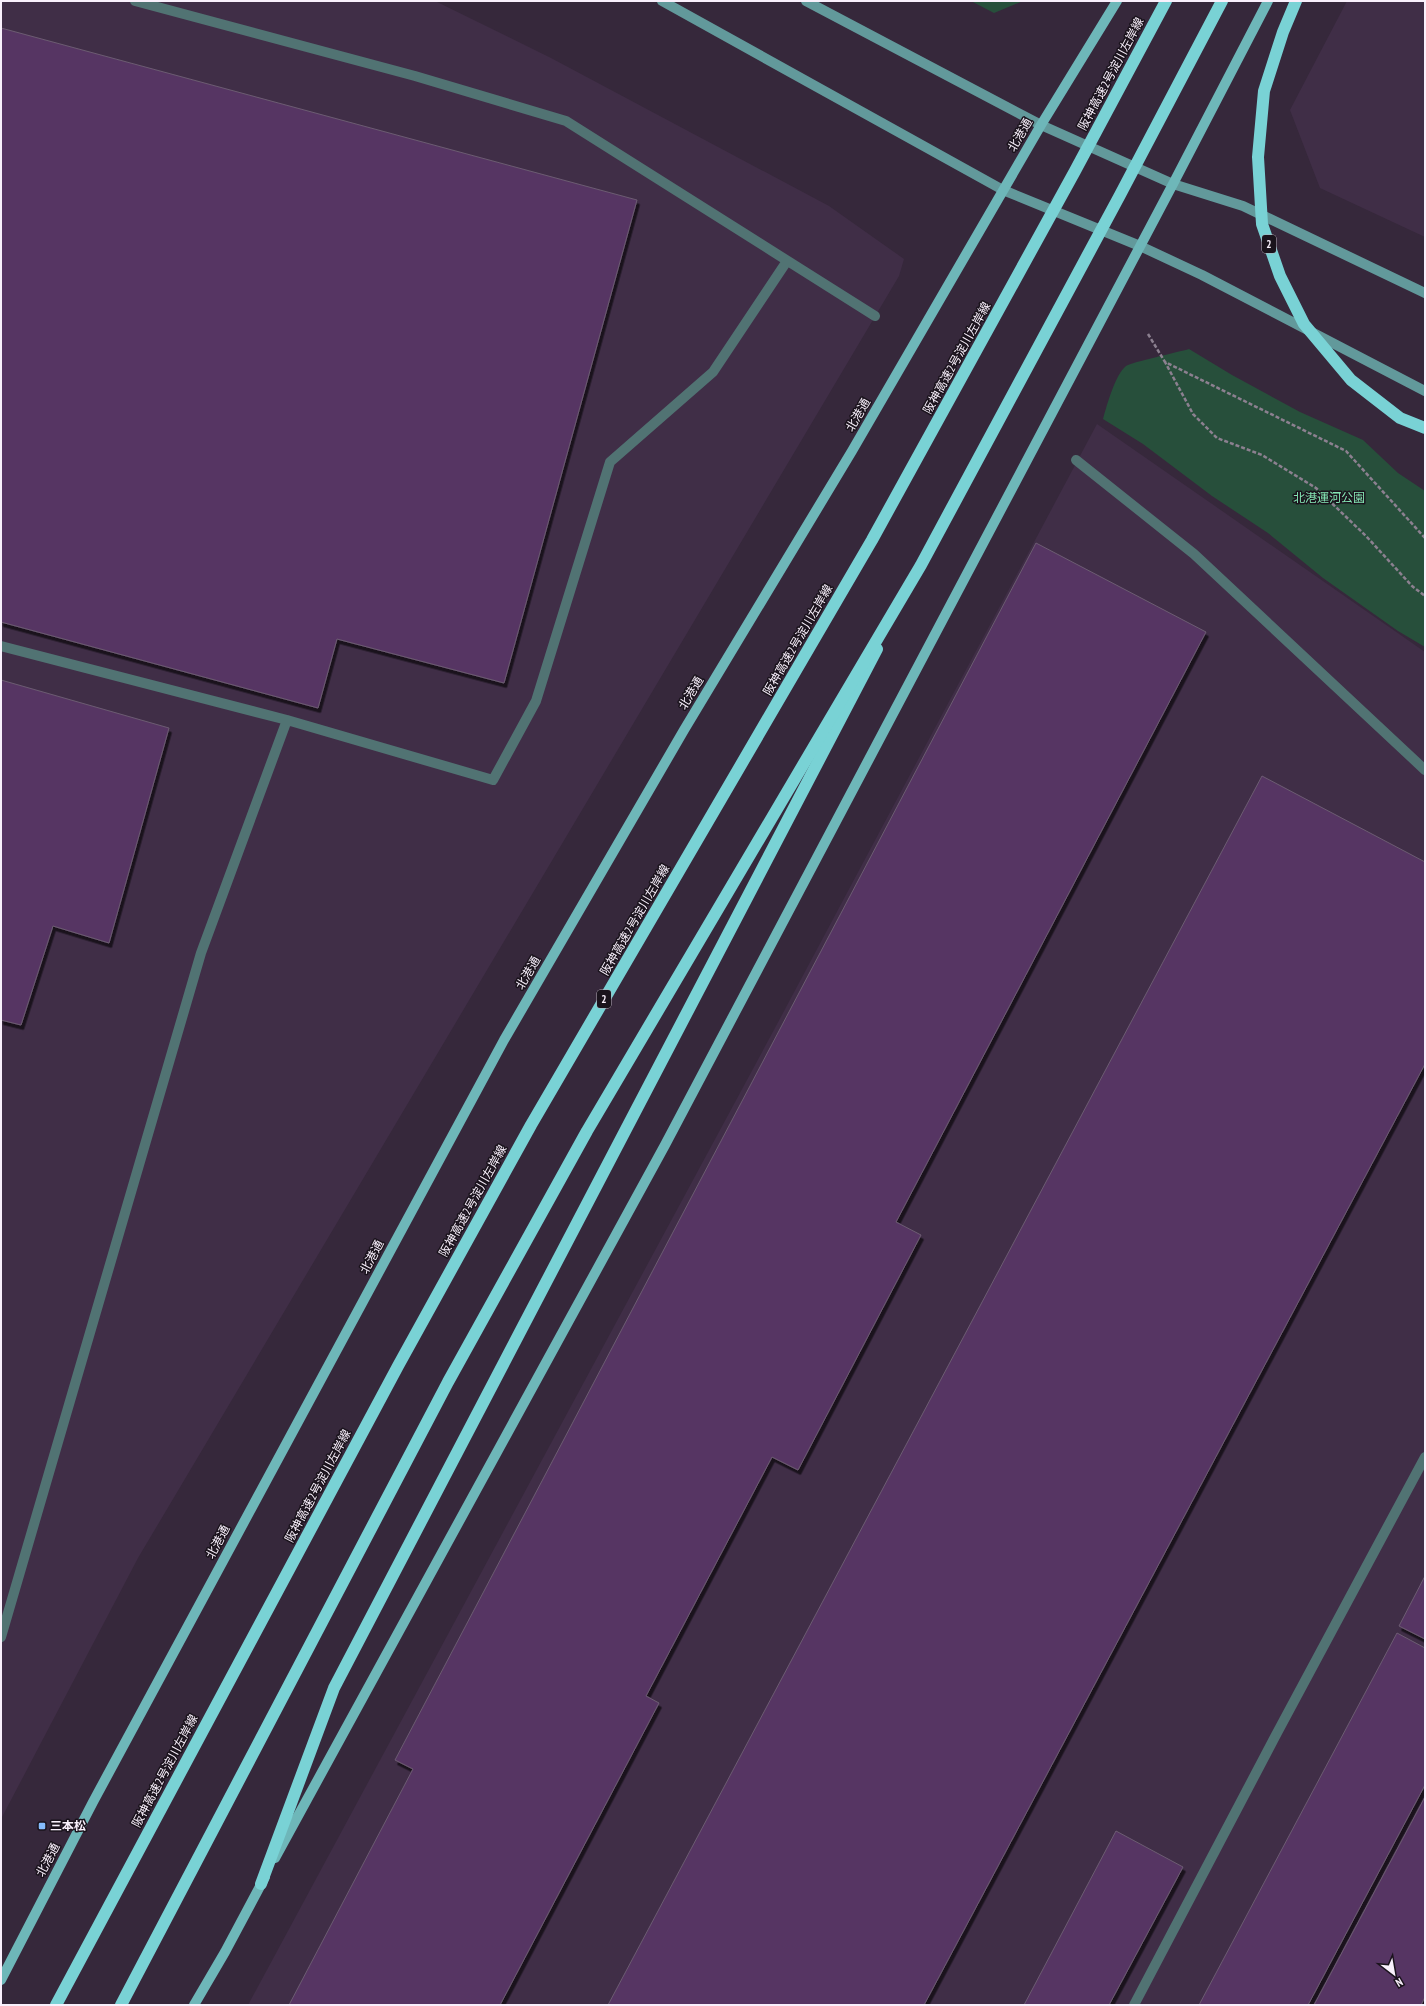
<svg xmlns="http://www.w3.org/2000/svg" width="1426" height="2006" font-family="'PT Sans Narrow','Noto Sans JP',sans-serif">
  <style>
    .built { fill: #402e47 }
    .green { fill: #274f3b }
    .building { fill: #573563; stroke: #6c5c72; filter: url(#shadow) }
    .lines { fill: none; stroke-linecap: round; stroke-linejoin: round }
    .path { stroke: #8c8090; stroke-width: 2.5; stroke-dasharray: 4 2; stroke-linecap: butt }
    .lane { stroke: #517373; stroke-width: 10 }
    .secondary { stroke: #62999b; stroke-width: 10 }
    .primary { stroke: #6eb7b9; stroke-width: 10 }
    .highway { stroke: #79d2d5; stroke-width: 12 }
    .highway-bridge { stroke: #79d2d5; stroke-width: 12 }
    .poi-dot { fill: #85bbfb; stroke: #1a131c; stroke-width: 1.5 }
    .labels { text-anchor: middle; stroke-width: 3; stroke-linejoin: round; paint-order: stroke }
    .shield { fill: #1a131c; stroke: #b6aeb9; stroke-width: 1 }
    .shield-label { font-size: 11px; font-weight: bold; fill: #f9f0fc }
    .street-label { font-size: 12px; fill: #f9f0fc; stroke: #1a131c }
    .park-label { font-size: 12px; fill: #85e6b4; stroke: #1a131c }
    .poi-label { font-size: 12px; font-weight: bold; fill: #f9f0fc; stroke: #1a131c; text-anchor: start }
  </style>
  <defs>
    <filter id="shadow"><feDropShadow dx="2.5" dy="4.5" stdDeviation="0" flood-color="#0009"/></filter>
  </defs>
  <rect width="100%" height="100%" fill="#36283b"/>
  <!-- built -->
  <path class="built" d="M1,1H435L551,58L829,206L904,259L899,276L138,1558L1,1819Z
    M1347,1H1425V237L1320,188L1290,110Z
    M1097,424L1425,652V2005H248L775,1028Z"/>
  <!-- green -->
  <path class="green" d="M971,1H1023L994,13Z
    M1189,349L1232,375L1300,412L1363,440L1398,473L1425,491V647L1398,631L1323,578L1268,533L1212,496L1143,444L1103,419C1107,405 1115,375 1126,366C1132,362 1179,352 1189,349Z"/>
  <!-- building -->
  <path class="building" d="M1,28L637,200L504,683L337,639L318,708L1,622Z
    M1036,543L1206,632L896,1222L921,1235L798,1470L772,1457L646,1696L659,1703L500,2005H289L413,1769L395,1760Z
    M1,680L169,728L109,943L53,926L21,1025L1,1020Z
    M1262,776L1425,862V1064L924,2005H608Z
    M1425,1576V1639L1399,1626Z
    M1397,1633L1425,1648V1785L1308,2005H1199Z
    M1425,1797V1997L1421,2005H1314Z
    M1116,1831L1183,1867L1109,2005H1024Z"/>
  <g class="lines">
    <!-- path -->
    <path class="path" d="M1148,334L1165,362
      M1425,538L1346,451L1165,362L1193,414L1217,438L1262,455L1316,488L1366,536L1412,586L1425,596"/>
    <!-- lane -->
    <path class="lane" d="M135,1L415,76L566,121L875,316
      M1076,460L1194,554L1425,770
      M1,646L287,720L493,780L536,701L610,462L713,372L787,261
      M1,1637L201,953L287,720
      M1134,2005L1277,1733L1425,1457"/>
    <!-- secondary -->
    <path class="secondary" d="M662,1L1003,190L1140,246L1202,275L1425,391
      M806,1L1041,125L1173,184L1243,206L1425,293"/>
    <!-- primary -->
    <path class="primary" d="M275,1858L665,1145L1173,184L1268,1
      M1,1980L93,1802L504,1040L684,730L852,451L1041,125L1117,1
      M194,2005L225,1952L265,1877"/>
    <!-- highway -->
    <path class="highway" d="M261,1884L334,1688L877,649"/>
    <!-- highway-bridge -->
    <path class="highway-bridge" d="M1296,1L1283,32L1264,91L1258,157L1262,224L1280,276L1304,324L1351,380L1400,418L1425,428
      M56,2005L398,1366L531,1125L872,540L1075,171L1166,1
      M121,2005L448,1382L587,1131L921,565L1120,195L1222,1"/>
  </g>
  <!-- markers -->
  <rect class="poi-dot" x="38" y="1822" width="8" height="8" rx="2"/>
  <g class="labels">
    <!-- shield labels -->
    <g class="shield">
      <rect x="1262" y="235" width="14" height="18" rx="3"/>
      <rect x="597" y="990" width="14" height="18" rx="3"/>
    </g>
    <g class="shield-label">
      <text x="1269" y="248">2</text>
      <text x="604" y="1003">2</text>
    </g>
    <!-- street labels -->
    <g class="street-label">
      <text transform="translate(1111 74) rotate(-62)" y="4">阪神高速2号淀川左岸線</text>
      <text transform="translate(1020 135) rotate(-60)" y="4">北港通</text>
      <text transform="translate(957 358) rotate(-61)" y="4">阪神高速2号淀川左岸線</text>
      <text transform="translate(858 415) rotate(-60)" y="4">北港通</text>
      <text transform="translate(798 640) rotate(-60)" y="4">阪神高速2号淀川左岸線</text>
      <text transform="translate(691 693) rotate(-59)" y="4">北港通</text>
      <text transform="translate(635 920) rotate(-60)" y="4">阪神高速2号淀川左岸線</text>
      <text transform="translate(528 973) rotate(-60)" y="4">北港通</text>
      <text transform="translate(473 1201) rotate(-61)" y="4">阪神高速2号淀川左岸線</text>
      <text transform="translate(372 1257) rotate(-62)" y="4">北港通</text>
      <text transform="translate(318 1486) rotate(-62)" y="4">阪神高速2号淀川左岸線</text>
      <text transform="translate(218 1542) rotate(-62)" y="4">北港通</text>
      <text transform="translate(165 1771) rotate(-62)" y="4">阪神高速2号淀川左岸線</text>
      <text transform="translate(48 1860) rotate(-62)" y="4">北港通</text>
    </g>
    <!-- park labels -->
    <g class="park-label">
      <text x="1329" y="502">北港運河公園</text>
    </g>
    <!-- poi labels -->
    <g class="poi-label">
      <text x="50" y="1830">三本松</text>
    </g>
  </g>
  <!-- border -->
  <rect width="1426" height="2006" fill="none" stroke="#f9f0fc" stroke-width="4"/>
  <!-- north arrow -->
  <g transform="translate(1394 1974) rotate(149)" stroke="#1a131c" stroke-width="3" paint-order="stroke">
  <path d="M0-3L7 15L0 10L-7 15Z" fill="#f9f0fc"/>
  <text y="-6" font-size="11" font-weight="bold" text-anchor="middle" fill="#f9f0fc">N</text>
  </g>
</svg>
